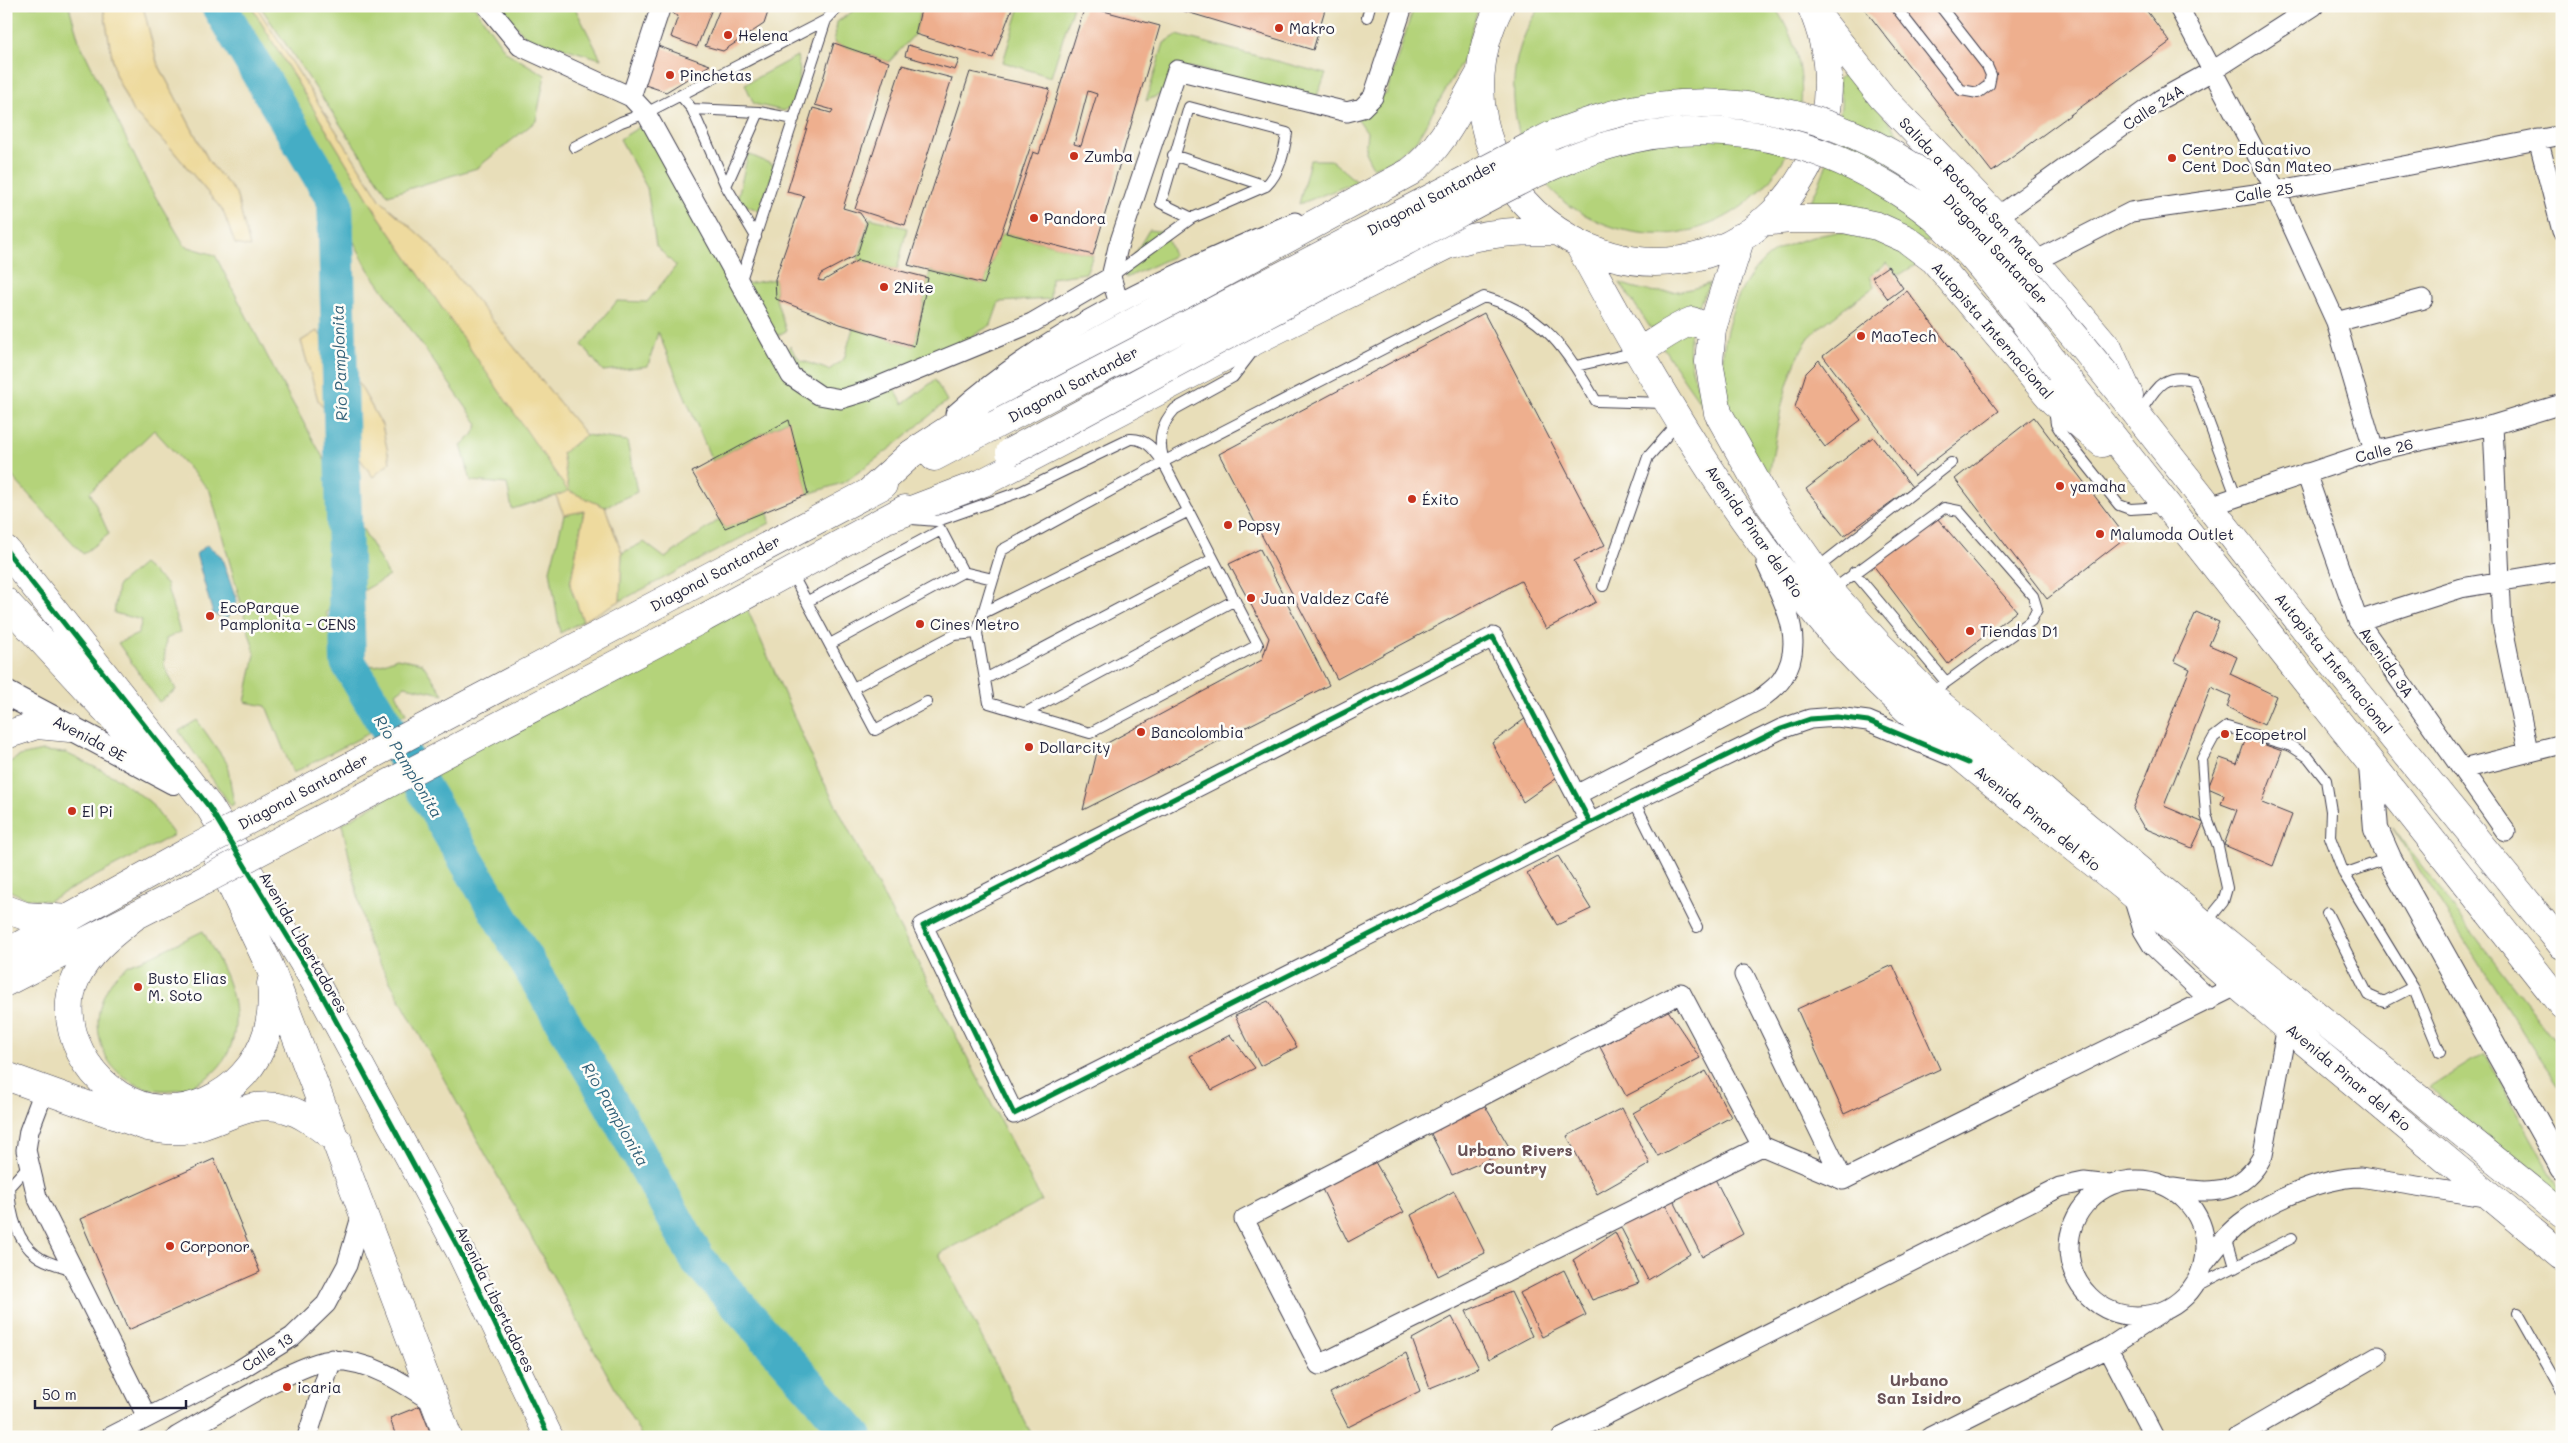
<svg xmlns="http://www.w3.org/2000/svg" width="2568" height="1443" font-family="Mali,sans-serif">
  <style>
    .green { fill: #b4d37a; stroke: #6b7a5a }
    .sand { fill: #eeda9e; stroke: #887e6c }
    .water { fill: #45adc5; stroke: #346880 }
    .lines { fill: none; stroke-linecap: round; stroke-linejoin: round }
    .river { stroke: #45adc5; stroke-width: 36 }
    .building { fill: #eeaf8e; fill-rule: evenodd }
    .service-casing { stroke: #403e4e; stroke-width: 12 }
    .minor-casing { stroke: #403e4e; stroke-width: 21 }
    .tertiary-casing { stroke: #403e4e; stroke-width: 26 }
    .primary-casing { stroke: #403e4e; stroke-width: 29 }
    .service { stroke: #fff; stroke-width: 10 }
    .minor { stroke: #fff; stroke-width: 19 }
    .tertiary { stroke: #fff; stroke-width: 24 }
    .primary { stroke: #fff; stroke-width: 28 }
    .primary-bridge-casing { stroke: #403e4e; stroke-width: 29; stroke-linecap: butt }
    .primary-bridge { stroke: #fff; stroke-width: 28 }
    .cycleway-casing { stroke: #fdfcf7; stroke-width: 8 }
    .cycleway { stroke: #00873e; stroke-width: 5 }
    .poi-dot { fill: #c8321e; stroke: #fdfcf7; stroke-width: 2 }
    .labels { text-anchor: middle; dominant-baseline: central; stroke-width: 5; stroke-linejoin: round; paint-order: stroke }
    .poi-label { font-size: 15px; fill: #22223b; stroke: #fdfcf7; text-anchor: start }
    .street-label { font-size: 15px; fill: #22223b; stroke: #fdfcf7 }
    .water-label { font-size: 16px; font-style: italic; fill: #326179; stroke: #fdfcf7 }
    .neighbourhood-label { font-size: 16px; font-weight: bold; fill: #695358; stroke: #fdfcf7 }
  </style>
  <rect width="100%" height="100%" fill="#fdfcf7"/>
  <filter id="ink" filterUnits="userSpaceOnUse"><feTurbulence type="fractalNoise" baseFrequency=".02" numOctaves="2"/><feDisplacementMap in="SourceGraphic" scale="10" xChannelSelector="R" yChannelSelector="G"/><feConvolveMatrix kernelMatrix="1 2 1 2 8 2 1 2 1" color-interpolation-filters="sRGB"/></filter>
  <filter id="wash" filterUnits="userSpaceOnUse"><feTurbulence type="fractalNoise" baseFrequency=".0096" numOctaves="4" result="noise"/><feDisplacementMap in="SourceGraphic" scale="20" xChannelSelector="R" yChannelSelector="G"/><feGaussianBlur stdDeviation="1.12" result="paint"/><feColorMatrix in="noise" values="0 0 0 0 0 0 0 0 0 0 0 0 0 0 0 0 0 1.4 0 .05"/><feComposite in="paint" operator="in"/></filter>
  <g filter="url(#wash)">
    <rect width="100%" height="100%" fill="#e8deb9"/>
    <path class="green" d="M6,6H69L79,41L149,186L185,246L215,255L276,373L389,576L326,612L339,661L376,666L397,658L422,663L443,694L405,686L396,693L406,714L293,773L266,706L245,702L255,654L210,491L154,430L90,492L109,534L83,554L6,470Z
      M232,6H251L378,215L568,490L562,453L586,435L627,441L637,492L605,507L569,492L512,509L507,484L471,481L461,445L473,435L478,424L368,269Z
      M260,6H474L506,52L545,75L536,121L477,168L388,195Z
      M499,6H574L601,59L526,37Z
      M860,6H922L915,34L889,62L834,43L837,22Z
      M1020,6H1073L1051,77L1003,62Z
      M1414,6H1479L1463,60L1416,141L1392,160L1373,168L1365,152L1367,132L1351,109L1386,94Z
      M1541,6H1774C1865,140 1713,296 1575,209C1546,191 1524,158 1517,124C1509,81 1515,43 1541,6Z
      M1177,35L1326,74L1315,100L1190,67L1184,83L1146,101L1164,43Z
      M797,56L800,71L796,101L784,111L754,104L745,84Z
      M1848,72L1962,210L1928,242L1806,210C1823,181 1836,140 1841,107C1842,98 1839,88 1838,79Z
      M644,124L816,398L893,386L903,404L935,380L947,401L896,444L845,482L808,494L788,420L712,461L658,332L648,366L603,371L582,345L617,301L647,302L676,266L656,246L647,188L620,139Z
      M748,154L776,166L759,211L737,201Z
      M1310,160H1331L1357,182L1299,204Z
      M870,218L907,228L897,270L858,260Z
      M1149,230L1165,232L1174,256L1126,278L1124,272Z
      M1837,232C1872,236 1890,243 1917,264L1899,275L1887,263L1870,276L1874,287C1859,298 1817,327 1808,339C1782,378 1778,430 1769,475L1752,477C1743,448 1729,415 1724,386C1717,342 1736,276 1776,251C1796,240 1816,236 1837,232Z
      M1006,233L1093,255L1086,273L1051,278L1050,299L999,302L991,325C960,343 850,412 818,393C806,386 791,365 781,355L790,346L800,360L829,370L844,359L853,328L914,346L930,271L984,284L1000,236Z
      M775,279L776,299L786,331L770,339L740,285Z
      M1620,283C1651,295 1678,295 1710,283C1681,335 1684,366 1712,418C1678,375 1652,327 1620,283Z
      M584,510L570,585L583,621L560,633L550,570L564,515Z
      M768,510L770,523L620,601L622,553L644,542L665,558L720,519L725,528Z
      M143,564L166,584L180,632L166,639L164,665L176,690L159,702L118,643L138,634L142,620L114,613L118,585Z
      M740,592L815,765L1042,1201L939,1254L1033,1437H642L368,942L342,824Z
      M197,720L227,763L234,804L231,806L179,731Z
      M42,751L66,753L117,778L150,802L174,835L48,901L25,898L6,889V764L20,756Z
      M2392,827L2562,1050V1090L2539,1057Z
      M203,931C217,957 234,985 235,1015C240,1112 97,1117 98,1020C99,1002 109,979 125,968C131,963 141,961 149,957C167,948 185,940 203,931Z
      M2484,1053L2562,1194V1203L2429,1088Z"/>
    <path class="sand" d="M103,6H143L157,62L210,163L236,193L250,247L235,244L223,211L169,146L133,112L115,74Z
      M251,6H256L381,201L430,244L586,435L562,453L569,491L605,507L622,553L620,601L583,621L570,585L584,511L564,515L556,496L568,491L378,215Z
      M317,331L353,373L382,425L390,462L373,477L318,400L301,341Z"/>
    <path class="water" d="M207,545L221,556L237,601L227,618L213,614L196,554Z"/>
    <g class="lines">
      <path class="river" d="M219,6L335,201L348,662L604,1091L698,1260L855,1437"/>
    </g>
    <g id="blocks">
      <path class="building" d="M676,6H713L697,47L671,37L678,16L673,14Z
        M721,6H770L764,24L723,51L705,46Z
        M922,6H1013L993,58L915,34Z
        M1085,6L1160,26L1093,255L1006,233L1033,152L1039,154ZM1088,91L1097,94L1081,146L1074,144Z
        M1167,6H1326L1313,50Z
        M1862,6H2143L2170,42L1992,172Z
        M834,43L889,62L843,208L860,213L867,223L857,255L821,274L818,280L823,281L858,260L928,278L914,346L840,324L776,299L775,279L804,196L787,192L813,108L831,113L833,110L815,105Z
        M908,45L959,60L955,70L905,56Z
        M658,46L710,65L666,92L642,84Z
        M902,65L952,78L905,225L855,209Z
        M970,72L1050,89L984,284L908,265Z
        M1888,266L1903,288L1888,299L1872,277Z
        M1907,291L1999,411L1914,476L1823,356Z
        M1484,313L1605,545L1574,561L1596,602L1546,629L1521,581L1337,679L1219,454Z
        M1819,360L1861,420L1825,447L1795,407L1806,373Z
        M2034,417L2126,537L2047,599L1955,479Z
        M789,420L808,494L725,528L692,472Z
        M1873,437L1912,487L1844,536L1806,489Z
        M1937,518L2017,611L1948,664L1873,565Z
        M1260,549L1329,685L1083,810L1098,748L1262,660L1269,638L1229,564Z
        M2196,612L2219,622L2209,645L2237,657L2230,674L2276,696L2264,725L2227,707L2231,696L2211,687L2164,806L2204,823L2192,848L2144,828L2133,809L2190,669L2174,661Z
        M1526,718L1557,778L1523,802L1492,743Z
        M2246,738L2282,751L2262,803L2292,815L2273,866L2224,845L2237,810L2221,804L2224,795L2208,788L2220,758L2237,764Z
        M1558,856L1591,909L1557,925L1527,873Z
        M1893,965L1940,1069L1844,1114L1797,1009Z
        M1268,1001L1297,1047L1260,1066L1235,1016Z
        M1667,1009L1700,1058L1626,1096L1600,1047Z
        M1230,1035L1255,1068L1212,1090L1190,1056Z
        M1706,1071L1731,1117L1658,1156L1633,1113Z
        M1482,1101L1511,1150L1452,1175L1428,1128Z
        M1622,1108L1650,1164L1597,1194L1567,1136Z
        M1371,1155L1404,1212L1348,1242L1320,1185Z
        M214,1159L260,1272L128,1330L80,1219Z
        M1713,1175L1743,1234L1702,1257L1671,1195Z
        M1454,1191L1485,1253L1438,1276L1411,1215Z
        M1663,1200L1690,1254L1648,1280L1619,1224Z
        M1615,1232L1639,1283L1592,1300L1573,1260Z
        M1564,1270L1586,1315L1542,1337L1520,1293Z
        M1511,1292L1532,1336L1489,1359L1466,1311Z
        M1452,1317L1479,1368L1430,1388L1412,1339Z
        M1406,1353L1420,1391L1348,1427L1330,1393Z
        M420,1406L432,1437H396L390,1418Z"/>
    </g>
  </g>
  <g filter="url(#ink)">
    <use href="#blocks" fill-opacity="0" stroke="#403e4e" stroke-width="1"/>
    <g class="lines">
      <g class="service-casing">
        <path id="service" d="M1895,6L1961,90L1978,93L1989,85L1991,75L1987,66L1940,6
          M1367,17L1370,6
          M681,96L692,109L759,112
          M692,109L726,186
          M574,147L621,122L646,113L826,20L839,6
          M1173,155L1266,186
          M756,237L726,186L759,112L794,119
          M1112,276L1192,218L1266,186C1280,172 1284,153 1287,133L1189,107L1161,203L1192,218
          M740,283L826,20
          M1576,366L1637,352
          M2054,410L2056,424L2063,435L2119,505L2130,509L2164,507
          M2138,415C2155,391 2160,372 2193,380L2236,496
          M1163,458C1158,439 1161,424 1175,409L1233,377L1253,351
          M912,519L937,521L1022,491L1130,439C1146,438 1154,450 1163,462L1258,645L1090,733L989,703L977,633L1002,550L1163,462L1484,297C1545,314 1566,350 1596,401L1665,403
          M1816,569L1951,463
          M791,572L875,730L927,702
          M1854,572L1946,682
          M1603,586L1648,457L1678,423
          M1831,591L1944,508L1959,511L2033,596L2037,609L2031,621L1930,694
          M808,601L941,530L963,572
          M983,613L1189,511
          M830,644L963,572L993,579
          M985,679L1213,559
          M853,688L954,635L977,633
          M1025,713L1235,600
          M1634,801L1697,927
          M2344,874L2389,858
          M2327,913L2368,995L2384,1002L2413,987
          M2206,923L2223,902L2227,888L2218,846L2206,815L2202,759L2214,737L2227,727L2291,746L2308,757L2326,780L2331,811L2330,837L2344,874L2413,987L2440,1052
          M28,1166L9,1187C10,1212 15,1239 36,1255C45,1263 62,1266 73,1270
          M2226,1236L2235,1267
          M2193,1288L2292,1238
          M2518,1313L2562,1391"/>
      </g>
      <g class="minor-casing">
        <path id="minor" d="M487,6L520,46L631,97L646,113L791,376L819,395L841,399L867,391L1032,323L1111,277
          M2178,6L2276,191L2336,322L2374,451
          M631,97L661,6
          M2538,139L2562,231
          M1997,217L2161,99L2214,70L2314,6
          M2035,261L2131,212L2276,191L2562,135
          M1119,304L1111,277L1118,247L1177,70L1347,112L1362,108L1373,97L1403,6
          M2336,322L2423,299
          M955,414C1050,328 1177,272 1295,222
          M2493,425L2502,623L2528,751
          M2306,473L2358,621L2506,832
          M2210,506L2374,451L2493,425L2562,404
          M2358,621L2461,588L2562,571
          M2463,769L2562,744
          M1576,795L1759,700C1766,694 1777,687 1782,679C1808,641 1782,599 1766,563
          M1590,822L1493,637L923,926L1014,1114L1634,801L1781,729L1810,719L1837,717L1868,721L1949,755
          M2132,894L2143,930L2152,945L2210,1000
          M1744,975L1843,1180
          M44,1091L29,1131L26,1150L37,1197L147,1417
          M1762,1146L1319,1365L1244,1219L1681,993L1762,1146L1843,1180L2238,985
          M2069 1248a68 68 0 1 1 136 0a68 68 0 1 1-136 0Z
          M2173,1188C2212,1194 2243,1195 2263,1155L2287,1026
          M2205,1262C2217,1247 2229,1231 2245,1220C2274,1199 2324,1178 2360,1177L2492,1198
          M2108,1348L2154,1437
          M110,1437L236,1372L292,1337L326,1304L347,1265L363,1210
          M176,1437C206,1420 304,1359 333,1360C373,1361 405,1384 437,1405
          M307,1437L332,1359
          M1562,1437L2060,1187L2084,1182L2110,1185
          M1930,1437L2108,1348L2158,1315
          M2237,1437L2377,1356"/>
      </g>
      <g class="tertiary-casing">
        <path id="tertiary" d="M6,693L173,782
          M2371,766L2376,829L2389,858L2562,1167"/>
      </g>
      <g class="primary-casing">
        <path id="primary" d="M1500,6C1476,52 1474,105 1493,152C1508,189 1535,219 1569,238C1721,324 1881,162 1811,6
          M1822,21L1882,97L1997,217L2108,348L2129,395
          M1762,222L1790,219H1844L1877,226L1906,239L1934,260L2053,401L2102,443
          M1741,237L1712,329L1709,362L1718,413L1766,499L1830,591L1878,644L1929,695L1979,737L2205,925L2562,1214
          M1578,243C1650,377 1728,511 1827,627C1914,729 2025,807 2129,891C2166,921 2201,954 2237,985C2345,1076 2454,1166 2562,1256
          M1638,352C1656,342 1673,328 1692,321L1712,329
          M2060,370L2562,1005
          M2110,380L2317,644L2562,945
          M934,457L995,425
          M868,493L911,454L1014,387L1410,172C1443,147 1460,108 1481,72
          M890,518L982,483L1266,335L1445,246C1482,232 1518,231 1556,231
          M6,550L210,808L315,982L461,1253L549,1437
          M684,590L883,485
          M6,602L143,750
          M702,619L905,509
          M6,735L37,725L70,728
          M214,849L269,965L448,1437
          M6,909L25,916L69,919
          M135,916C113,934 90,950 77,976C50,1033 101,1106 162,1109C192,1111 223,1097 243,1075C266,1050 275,1017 271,983
          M6,953L188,852
          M6,982L205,880
          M6,1076L148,1127C162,1130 175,1132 190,1129C223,1122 250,1098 286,1109C305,1114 322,1129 338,1141"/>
      </g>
      <use href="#service" class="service"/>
      <use href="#minor" class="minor"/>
      <use href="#tertiary" class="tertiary"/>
      <use href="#primary" class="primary"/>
      <g class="primary-bridge-casing">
        <path id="primary-bridge" d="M995,425L1552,135C1586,122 1620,110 1657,106C1761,93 1877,127 1954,200C1980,224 2002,252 2025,278C2053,312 2082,345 2110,380
          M1010,452C1141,382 1272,310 1404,242C1471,208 1537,166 1609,145C1702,117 1797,133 1880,181C1901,193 1923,207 1940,223C1986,267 2022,320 2060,370
          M188,852L684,590
          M205,880L702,619"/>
      </g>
      <use href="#primary-bridge" class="primary-bridge"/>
      <g class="cycleway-casing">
        <path id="cycleway" d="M6,550L210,808L315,982L461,1253L549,1437
          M1590,822L1493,637L923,926L1014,1114L1634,801L1781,729L1810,719L1837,717L1868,721L1968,763"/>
      </g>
      <use href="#cycleway" class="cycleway"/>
    </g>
  </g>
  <g class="poi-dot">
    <circle cx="1279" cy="28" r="5"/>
    <circle cx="728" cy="35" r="5"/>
    <circle cx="670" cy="75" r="5"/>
    <circle cx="1074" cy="156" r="5"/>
    <circle cx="2172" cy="158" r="5"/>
    <circle cx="1034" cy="218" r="5"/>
    <circle cx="884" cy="287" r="5"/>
    <circle cx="1861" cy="336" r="5"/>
    <circle cx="2060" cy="486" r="5"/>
    <circle cx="1412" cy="499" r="5"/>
    <circle cx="1228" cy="525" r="5"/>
    <circle cx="2100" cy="534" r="5"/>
    <circle cx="1251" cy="598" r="5"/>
    <circle cx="210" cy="616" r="5"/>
    <circle cx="920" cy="624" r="5"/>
    <circle cx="1970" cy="631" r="5"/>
    <circle cx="1141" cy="732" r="5"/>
    <circle cx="2225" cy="734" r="5"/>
    <circle cx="1029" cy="747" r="5"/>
    <circle cx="72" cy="811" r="5"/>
    <circle cx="138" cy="987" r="5"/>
    <circle cx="170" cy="1246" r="5"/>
    <circle cx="287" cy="1387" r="5"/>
  </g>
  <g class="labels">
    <g class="poi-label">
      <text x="1289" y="28">Makro</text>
      <text x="738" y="35">Helena</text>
      <text x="680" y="75">Pinchetas</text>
      <text x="2182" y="149">Centro Educativo<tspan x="2182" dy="17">Cent Doc San Mateo</tspan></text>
      <text x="1084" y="156">Zumba</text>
      <text x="1044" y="218">Pandora</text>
      <text x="894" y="287">2Nite</text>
      <text x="1871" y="336">MaoTech</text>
      <text x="2070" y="486">yamaha</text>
      <text x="1422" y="499">Éxito</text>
      <text x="1238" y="525">Popsy</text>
      <text x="2110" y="534">Malumoda Outlet</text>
      <text x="1261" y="598">Juan Valdez Café</text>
      <text x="220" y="607">EcoParque<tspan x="220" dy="17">Pamplonita - CENS</tspan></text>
      <text x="930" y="624">Cines Metro</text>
      <text x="1980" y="631">Tiendas D1</text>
      <text x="1151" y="732">Bancolombia</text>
      <text x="2235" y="734">Ecopetrol</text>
      <text x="1039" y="747">Dollarcity</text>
      <text x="82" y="811">El Pi</text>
      <text x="148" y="978">Busto Elias<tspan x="148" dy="17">M. Soto</tspan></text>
      <text x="180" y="1246">Corponor</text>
      <text x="297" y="1387">icaria</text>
    </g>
    <g class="street-label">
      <text transform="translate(2153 107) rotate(-33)">Calle 24A</text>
      <text transform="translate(2264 192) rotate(-9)">Calle 25</text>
      <text transform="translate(1973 195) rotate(47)">Salida a Rotonda San Mateo</text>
      <text transform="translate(1432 197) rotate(-28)">Diagonal Santander</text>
      <text transform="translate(1996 249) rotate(47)">Diagonal Santander</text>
      <text transform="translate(1993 330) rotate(49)">Autopista Internacional</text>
      <text transform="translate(1073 384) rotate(-28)">Diagonal Santander</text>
      <text transform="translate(2384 450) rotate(-14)">Calle 26</text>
      <text transform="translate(1755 531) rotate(55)">Avenida Pinar del Río</text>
      <text transform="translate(715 573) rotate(-28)">Diagonal Santander</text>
      <text transform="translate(2387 662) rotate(55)">Avenida 3A</text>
      <text transform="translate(2334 663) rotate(51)">Autopista Internacional</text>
      <text transform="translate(90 738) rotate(28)">Avenida 9E</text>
      <text transform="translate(303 791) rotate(-28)">Diagonal Santander</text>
      <text transform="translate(2038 818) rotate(39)">Avenida Pinar del Río</text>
      <text transform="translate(304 942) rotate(60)">Avenida Libertadores</text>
      <text transform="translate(2349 1077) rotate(40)">Avenida Pinar del Río</text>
      <text transform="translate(496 1299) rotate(64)">Avenida Libertadores</text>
      <text transform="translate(267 1352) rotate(-33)">Calle 13</text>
    </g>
    <g class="water-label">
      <text transform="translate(339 363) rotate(-92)">Río Pamplonita</text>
      <text transform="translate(409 766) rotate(59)">Río Pamplonita</text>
      <text transform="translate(616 1114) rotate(60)">Río Pamplonita</text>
    </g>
    <g class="neighbourhood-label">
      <text x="1515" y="1149">Urbano Rivers<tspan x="1515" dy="18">Country</tspan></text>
      <text x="1919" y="1379">Urbano<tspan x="1919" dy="18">San Isidro</tspan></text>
    </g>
  </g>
  <rect width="2568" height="1443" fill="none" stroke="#fdfcf7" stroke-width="25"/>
  <path d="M35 1400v8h151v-8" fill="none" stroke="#22223b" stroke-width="2.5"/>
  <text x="42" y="1400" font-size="15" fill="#22223b" stroke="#fdfcf7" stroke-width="4" paint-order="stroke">50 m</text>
</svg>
